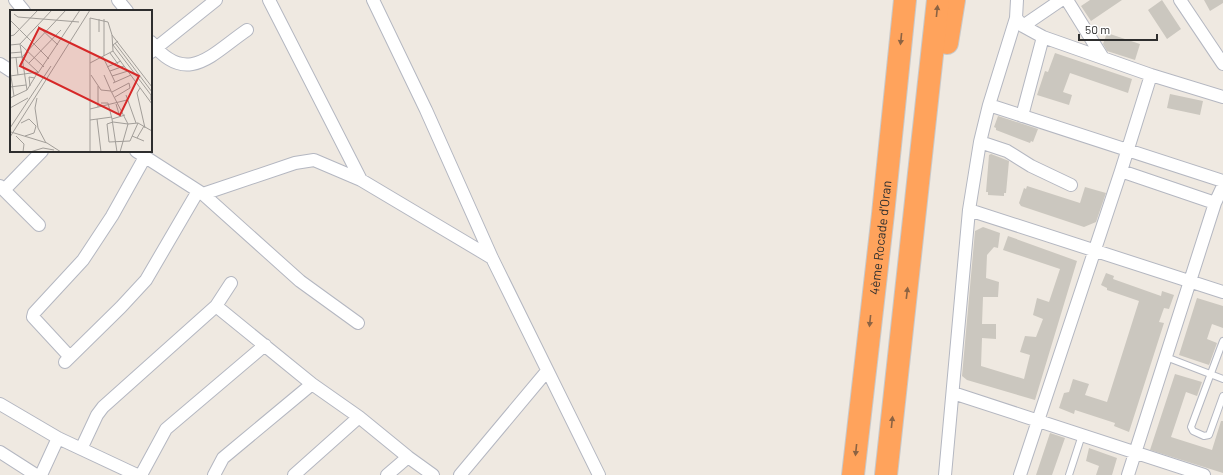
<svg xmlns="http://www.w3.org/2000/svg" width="1223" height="475" font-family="Barlow,sans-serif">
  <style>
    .building { fill: #cbc7bf }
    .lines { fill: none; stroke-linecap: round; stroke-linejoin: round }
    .service-casing { stroke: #b4b7c1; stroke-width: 8 }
    .minor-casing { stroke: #b4b7c1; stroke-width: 14 }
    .motorway-casing { stroke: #c9c9c9; stroke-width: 24 }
    .service { stroke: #fff; stroke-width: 6 }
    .minor { stroke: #fff; stroke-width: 12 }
    .motorway { stroke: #ffa35c; stroke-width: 22 }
    .oneway { fill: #8c6343 }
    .labels { text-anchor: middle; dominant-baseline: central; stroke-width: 4; stroke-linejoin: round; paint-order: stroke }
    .street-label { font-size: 13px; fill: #2e2e2e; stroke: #fff }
    .inset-road { fill: none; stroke: #a29e99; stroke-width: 1 }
    .view { fill: #d62828; fill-opacity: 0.15; stroke: #d62828; stroke-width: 2 }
    .inset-edge { fill: none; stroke: #2e2e2e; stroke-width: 2 }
  </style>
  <rect width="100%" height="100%" fill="#efe9e1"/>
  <path class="building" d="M1090,0H1122L1091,21L1081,6Z
    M1162,0L1181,29L1167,39L1148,10Z
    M1204,0H1223V3L1210,11Z
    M1107,33L1140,44L1135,60L1107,51L1103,44Z
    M1055,53L1132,79L1128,93L1070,73L1063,92L1072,95L1069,105L1037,95L1045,71L1048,72Z
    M1170,94L1203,101L1200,115L1167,108Z
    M998,116L1038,129L1033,142L1031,141L1030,143L996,130V128L994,127Z
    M991,154L1009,161L1006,193H1004V196L988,195V192H986L989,155Z
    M1027,186L1080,203L1085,187L1106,193L1096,222L1084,227L1021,206L1019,203L1024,188L1026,189Z
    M983,227L1000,233L998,248L994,247L987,255L986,278L999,282L998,297H983L982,324H996V339L982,338L981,366L1024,379L1030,355L1020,352L1025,336L1036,337L1043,319L1033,315L1037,298L1049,302L1060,269L1003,250L1008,236L1077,261L1035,400L967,380L962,376L975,231Z
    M1106,273L1114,276L1113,279L1161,296L1162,291L1174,295L1169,309L1164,308L1159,322L1164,323L1129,432L1114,426L1115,423L1075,410L1074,414L1059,408L1064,393L1069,392L1073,379L1089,384L1085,395L1107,402L1139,301L1107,290V288L1101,285Z
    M1197,298L1223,306V328L1212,324L1207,339L1217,343L1209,365L1179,355Z
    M1175,374L1202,382L1197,396L1186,392L1171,437L1212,450L1221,421H1223V473L1150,450Z
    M1050,433L1065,438L1052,475H1036Z
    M1089,448L1117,458L1112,475H1096L1099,466L1086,461Z"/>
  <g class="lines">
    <g class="service-casing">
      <path id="service" d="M1223,341L1191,427L1193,431L1204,436L1209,435L1223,396
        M1166,357L1223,379
        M1069,475L1082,435"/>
    </g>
    <g class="minor-casing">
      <path id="minor" d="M15,0L24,11
        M118,0L127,11
        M269,0L361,180
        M373,0L426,110L492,258L599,475
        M1017,0L1016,18L1023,26L1043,37L1151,75L1223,97
        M1067,0L1103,58
        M1180,0L1223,64
        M1023,26L1061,0
        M151,42C187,88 213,53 247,30
        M151,52L216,0
        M0,64L11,71
        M989,105L1223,181
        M1022,116L1043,37
        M980,142L1007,151L1031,166L1071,185
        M136,151L203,194L295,163L314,160L361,180L492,258
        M1121,171L1215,203
        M0,186L39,225
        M4,190L42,151
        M203,194L300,281L358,323
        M969,210L1223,292
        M216,306L312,384L359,417L408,457L433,475
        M70,357L33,317L34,313L83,260L112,216L145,157
        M65,362L121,307L146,280L198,191
        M953,393L1204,475
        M0,404L58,438L137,475
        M82,447L97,415L103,407L216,306L231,283
        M0,452L36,475
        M41,475L58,438
        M141,475L166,429L265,345
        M214,475L223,458L312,384
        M294,475L359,417
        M387,475L408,457
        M460,475L547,371
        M945,475L969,210L980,142L989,105L1016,18
        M1020,475L1121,171L1151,75
        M1128,475L1215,203L1223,186"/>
    </g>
    <g class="motorway-casing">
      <g id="motorway">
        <path d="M947,43L954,0"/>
        <path id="s1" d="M853,475L883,214L905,0"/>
        <path d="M886,475L938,0"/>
      </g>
    </g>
    <use href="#service" class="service"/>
    <use href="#minor" class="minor"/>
    <use href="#motorway" class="motorway"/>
  </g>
  <defs><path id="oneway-solid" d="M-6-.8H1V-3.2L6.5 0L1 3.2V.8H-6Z"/></defs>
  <g class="oneway">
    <use href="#oneway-solid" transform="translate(937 11) rotate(-84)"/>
    <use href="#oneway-solid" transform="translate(901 39) rotate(96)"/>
    <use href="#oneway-solid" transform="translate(907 293) rotate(-83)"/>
    <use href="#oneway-solid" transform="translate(870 321) rotate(96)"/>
    <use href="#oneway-solid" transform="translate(892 422) rotate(-84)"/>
    <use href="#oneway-solid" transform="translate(856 450) rotate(96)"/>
  </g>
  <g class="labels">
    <g class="street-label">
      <text stroke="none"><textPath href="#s1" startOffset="239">4ème Rocade d'Oran</textPath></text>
    </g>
  </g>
  <g transform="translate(10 10)">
    <rect width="142" height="142" fill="#efe9e1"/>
    <path class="inset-road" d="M4,4L8,7L69,12M1,11L39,49M28,16L48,35M89,22V9M102,25L142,77M0,26L4,25L28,0M108,31L103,35L141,85V90M105,33L142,82M10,34L17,80M0,35L10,34L42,0M11,35L34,57M0,43L12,42M100,43L108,54M94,46V9M6,47L8,65M12,47L28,62M93,47L105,72M0,48L12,47L56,0M19,53L51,20M80,53L103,41M97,57L111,51M0,60L4,86M100,61L114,56M28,63L70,0M81,65L91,80L101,81L118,114L103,112L97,114L99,132L120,131L128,113M94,65L101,81M0,66L28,62M102,66L118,61M103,73L121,65M20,76L19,67L25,68M88,76V97M0,77L16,75M130,78L127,83L135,118M102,82L119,73M116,85L126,113M105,87L120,78L119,73M0,88L17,80L28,62M27,88L25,98L28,118L36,133M91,93H98L102,109M106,94L110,107M0,98L18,88M80,99L117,90M87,109L91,142M80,110L102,107M11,113L19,109L26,116L24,123L15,126M0,118L41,56M1,122L37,133L51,142M6,126L14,134L13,142M122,126L134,131M0,127L80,0M127,128L134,116M20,142L33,138L44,140M80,142V8L98,12L102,25L103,41L142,94M107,142L102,109L115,105M110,142L118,114L128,113L142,121"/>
    <path class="view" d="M29,18L129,66L110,105L10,56Z"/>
    <rect width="142" height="142" class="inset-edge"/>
  </g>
  <path d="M1079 34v6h78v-6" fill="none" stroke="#2e2e2e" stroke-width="2"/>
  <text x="1085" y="34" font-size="12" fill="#2e2e2e" stroke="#ffffff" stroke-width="3" paint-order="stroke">50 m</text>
</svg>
